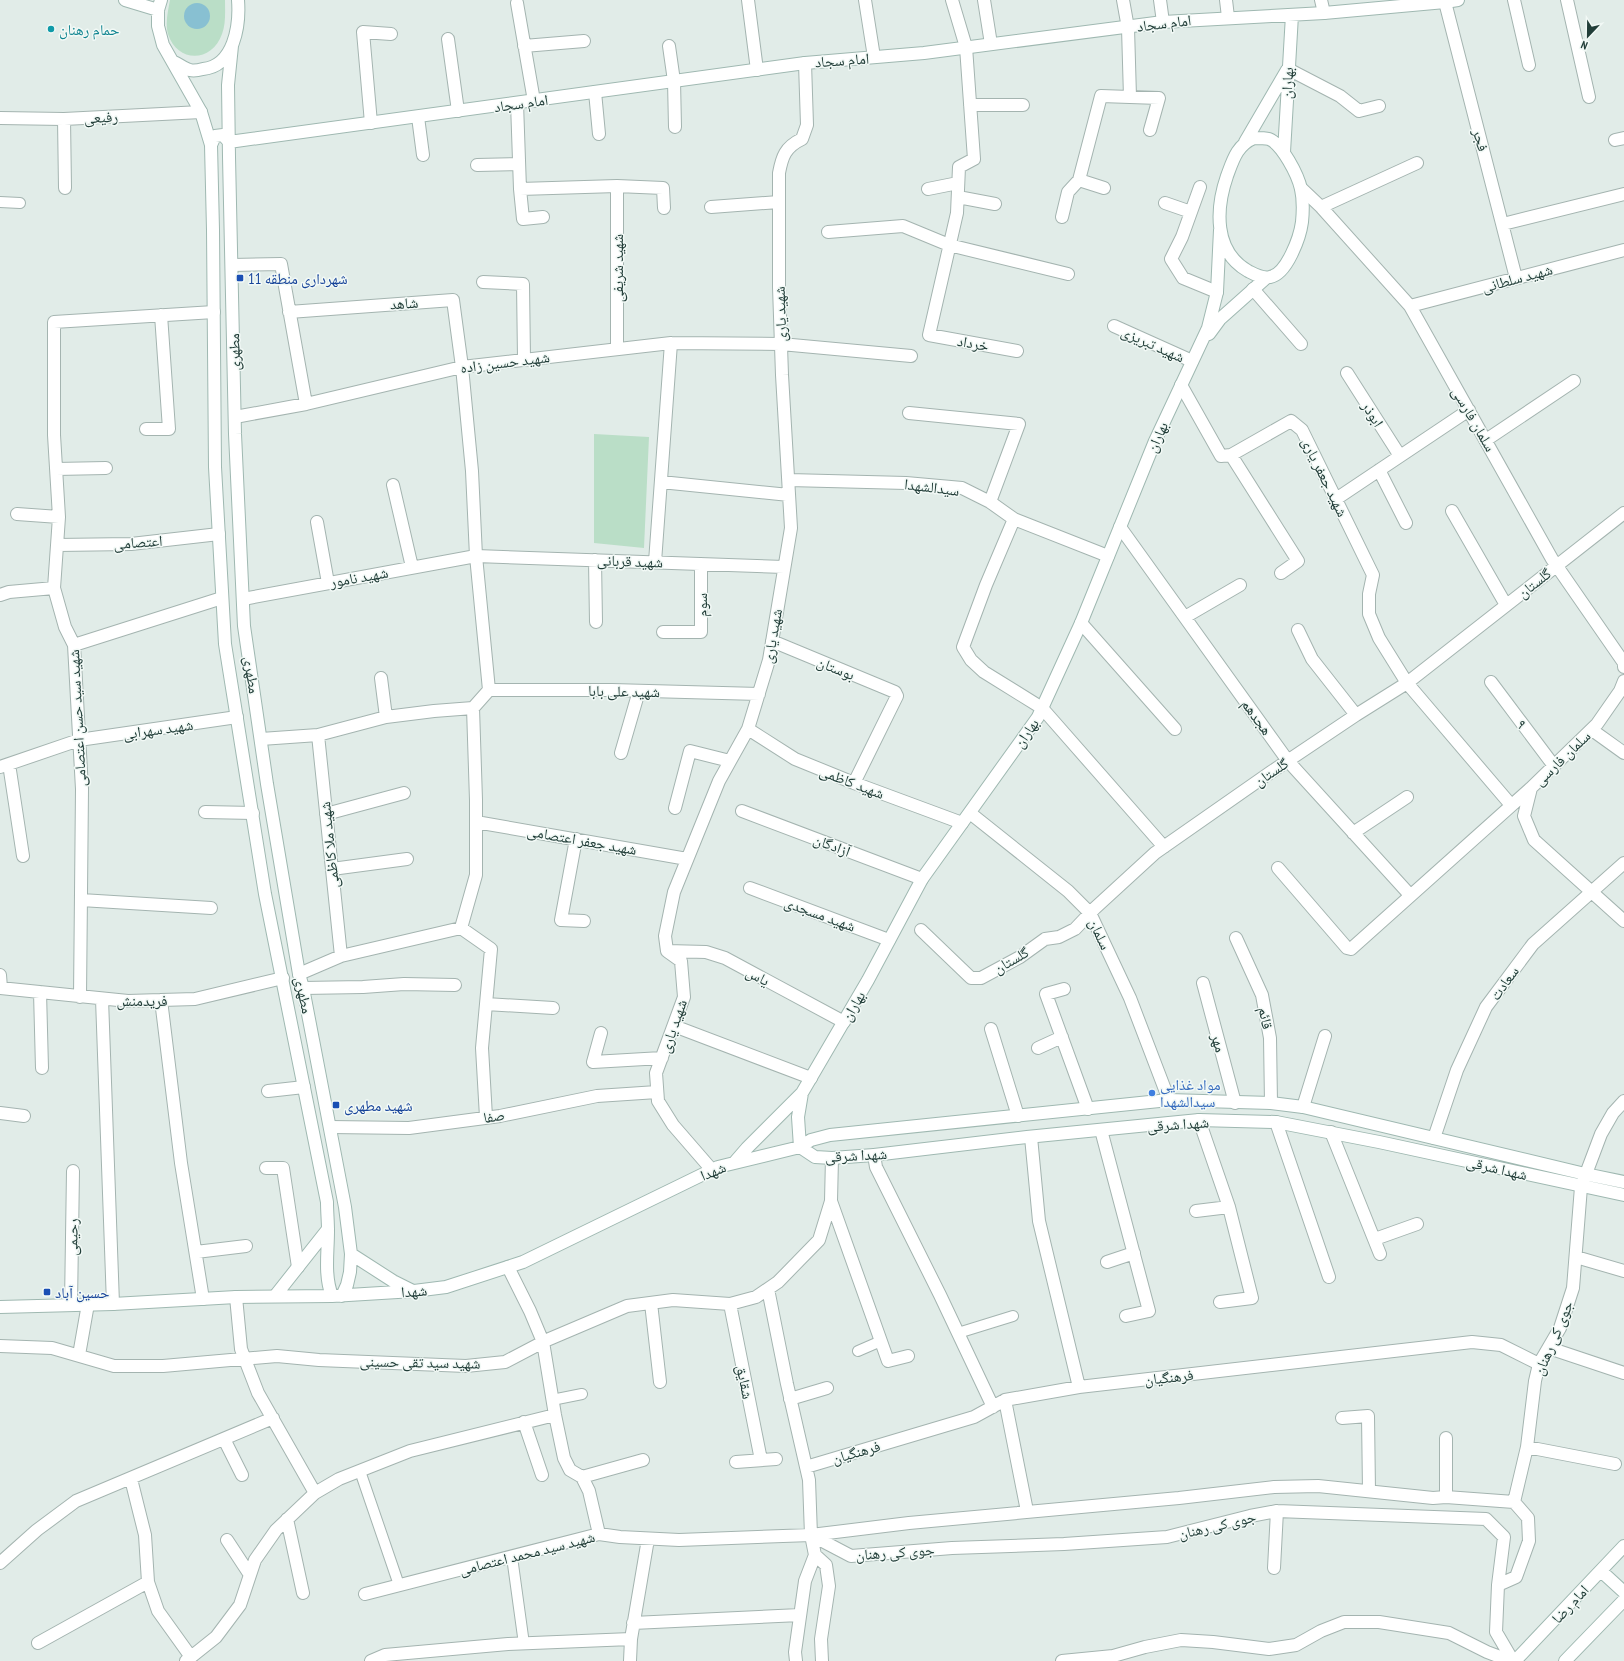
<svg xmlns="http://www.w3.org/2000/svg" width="1624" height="1661" font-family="'PT Sans Narrow','Noto Naskh Arabic',sans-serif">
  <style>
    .green { fill: #badec7 }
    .water { fill: #88c0d2 }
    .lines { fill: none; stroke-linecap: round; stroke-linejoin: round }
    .lane-casing { stroke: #a4b4b0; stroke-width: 12 }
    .street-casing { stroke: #a4b4b0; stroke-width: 14 }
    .secondary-casing { stroke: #9fb8b1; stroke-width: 14 }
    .lane { stroke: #fff; stroke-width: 10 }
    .street { stroke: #fff; stroke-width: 12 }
    .secondary { stroke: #fff; stroke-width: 12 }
    .culture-dot { fill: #0f9aa8; stroke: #f2f9f6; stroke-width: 1.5 }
    .transit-dot { fill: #1a4fb4; stroke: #f2f9f6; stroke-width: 1.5 }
    .shop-dot { fill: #3f7fe0; stroke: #f2f9f6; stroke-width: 1.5 }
    .labels { text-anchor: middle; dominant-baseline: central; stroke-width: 3; stroke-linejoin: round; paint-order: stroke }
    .street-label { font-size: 15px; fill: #213d38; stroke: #f2f9f6 }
    .culture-label { font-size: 15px; fill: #0d838f; stroke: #f2f9f6; text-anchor: start }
    .transit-label { font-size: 15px; fill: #164399; stroke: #f2f9f6; text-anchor: start }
    .shop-label { font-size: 15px; fill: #366cbe; stroke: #f2f9f6; text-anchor: start }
  </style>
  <rect width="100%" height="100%" fill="#e1ece8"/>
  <path class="green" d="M170,0H225C225,11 226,24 222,34C212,63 177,63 168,34C165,23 168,11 170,0Z
    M594,434L649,437L644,548L594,543Z"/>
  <path class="water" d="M184 16a13 13 0 1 1 26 0a13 13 0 1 1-26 0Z"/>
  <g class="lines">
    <g class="lane-casing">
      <path id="lane" d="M0,202L20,203
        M958,1333L1013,1316
        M858,1351L881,1341
        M552,1400L582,1394
        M360,1471L399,1585
        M512,1557L524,1644"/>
    </g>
    <g class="street-casing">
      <path id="street" d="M748,0L757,70
        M865,0L874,57
        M952,0L966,47L974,159L959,167L957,213L929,335L1017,351
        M984,0L991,44
        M1123,0L1128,28L1130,97
        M1160,0L1163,22
        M1226,0L1228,17
        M1321,0L1324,13
        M1514,0L1529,65
        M1567,0L1589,97
        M1445,2L1516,278
        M517,3L534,101
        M448,39L458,111
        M524,46L584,41
        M669,46L674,81L675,127
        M1288,69L1340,96L1359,111L1379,106
        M595,92L599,134
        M517,103L520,189L523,219L543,217
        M970,105H1023
        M418,117L423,155
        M0,118L64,119L201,112
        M64,119L65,188
        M371,123L363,32L391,34
        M1615,140L1624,138
        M477,165L519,164
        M1079,180L1104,188
        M617,186V349
        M1200,187L1182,237L1171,259L1183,278L1217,292
        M1301,188L1321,207L1410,306L1552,559L1624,663V667
        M520,189L617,186L663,188L664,208
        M928,189L958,183
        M958,197L995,204
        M1165,203L1191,212
        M711,207L779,202
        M1321,207L1417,163
        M1062,217L1068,192L1079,180L1101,96L1159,98L1150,130
        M1503,224L1624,194
        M828,232L903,226L949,245L1068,274
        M232,265L281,264L306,404
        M483,282L523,284L524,359
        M1253,289L1301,344
        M1410,306L1624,250
        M1114,326L1192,361
        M1347,373L1400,456
        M1181,385L1221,456L1231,455L1291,421L1302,430L1373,575L1369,594V614L1379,638L1407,683L1511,805
        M909,413L1019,424L990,502
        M235,417L306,404L462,367L671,343L781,344L911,356
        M146,429H169L161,315
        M1486,440L1574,381
        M1231,455L1298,561L1281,573
        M56,469L106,468
        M1379,470L1406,523
        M789,480L906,483L962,488L990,502L1014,519L1108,556
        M661,482L789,495
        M393,485L412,567
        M1336,499L1469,410
        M1452,511L1506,605
        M17,514L59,517
        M1014,519L986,585L963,647L971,660L984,672L1042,708L1164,847
        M317,522L328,583
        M1120,527L1288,761L1410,895
        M57,545L131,544L219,534
        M595,560L596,622
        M655,562L671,343
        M0,595L9,592L54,588
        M243,599L476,556L784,567
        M1185,617L1240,585
        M1081,623L1175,729
        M1298,630L1312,659L1356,715
        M663,632H701V564
        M772,641L895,692L897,696L854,783
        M74,645L222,598
        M381,678L386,717
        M1624,681L1620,691L1597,724L1531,788L1524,816L1534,840L1624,921
        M1491,682L1554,766
        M489,690H612L759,694
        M748,729L795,759L854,783L962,823
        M1592,730L1624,753
        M318,735L341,956
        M261,739L318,735L386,717L434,711L473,708L489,690L476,556L472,471L462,367L453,300L289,312
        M621,753L639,691
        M9,764L23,856
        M0,767L79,740L237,717
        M675,808L690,751L730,761
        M742,811L922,879
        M205,812L253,813
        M970,813L1068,891L1090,913L1130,998L1169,1100
        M326,814L404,793
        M476,822L687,859
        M1353,833L1407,797
        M576,839L561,920L584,921
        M1278,868L1347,948L1351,949L1531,788
        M332,869L407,859
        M750,888L889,940
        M81,900L211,908
        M461,928L476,875V800L473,708
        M921,930L971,978H981L1020,957L1045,939L1059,937L1075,929L1095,908L1155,853L1271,772L1356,715L1407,683L1624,513
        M1236,938L1262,995L1270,1038L1271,1103
        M667,951L706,952L725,958L844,1022
        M299,974L341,956L461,928L491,949L482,1048L486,1117
        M0,975L1,988
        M1203,983L1235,1103
        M0,988L128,1001L161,1000L195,999L283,978
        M303,988L363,987L404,984L455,985
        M1064,989L1046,994L1088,1109
        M40,992L42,1068
        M80,997L82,789L74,645L65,627L54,588L59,517L54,435V322L214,312
        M102,999L113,1304
        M161,1000L181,1163L203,1299
        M486,1004L553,1008
        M674,1026L811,1078
        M991,1029L1018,1116
        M601,1033L593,1062L662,1058
        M1038,1048L1062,1037
        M268,1091L304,1087
        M1303,1107L1325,1036
        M0,1113L24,1116
        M1199,1120L1229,1207L1252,1298L1220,1302
        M1276,1122L1329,1277
        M330,1127L409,1128L500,1116L597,1096L657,1092
        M1101,1130L1149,1311L1126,1316
        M1331,1132L1380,1254
        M1031,1137L1039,1221L1079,1387
        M1434,1138L1457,1070L1486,1007L1533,944L1624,863
        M874,1155L876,1167L940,1295L993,1407
        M266,1168H283L298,1267
        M712,1170L673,1125L658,1101L656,1073L684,997L681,961L667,951L665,936L674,892L719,781L748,729L769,660L791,528L782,375L779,287V173C782,157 785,147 802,139L807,125L805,63
        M831,1201L888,1361L908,1356
        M1196,1211L1229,1207
        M1375,1239L1417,1224
        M196,1252L246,1246
        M1576,1257L1624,1271
        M1107,1262L1134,1253
        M508,1267L530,1311L543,1342L555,1415L564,1458L570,1470L582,1477L589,1491L599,1534
        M768,1289L787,1384L809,1480L811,1535L815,1555L805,1581L795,1652L796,1661
        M236,1297L241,1349L258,1393L315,1493
        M651,1303L660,1382
        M71,1304L73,1171
        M730,1304L761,1460
        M0,1346L52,1348L114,1366H163L277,1356L319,1360L466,1366L505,1362L547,1340L627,1306L673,1300L730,1304L756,1297L778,1282L819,1240L831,1201L832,1158
        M1549,1348L1624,1373
        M79,1355L88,1304
        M790,1399L827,1388
        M1005,1400L1027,1511
        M1342,1418L1368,1416L1369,1491
        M524,1422L542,1475
        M1446,1438V1497
        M224,1439L242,1475
        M1527,1447L1615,1464
        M736,1462L776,1459
        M806,1467L974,1417L1005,1400L1079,1387L1472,1342L1501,1345L1539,1364
        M582,1477L643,1460
        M131,1479L145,1535L148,1582L158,1611L191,1657
        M1514,1502L1527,1447L1535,1381L1539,1364L1560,1328L1573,1288L1581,1187L1601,1134L1613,1113L1624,1101
        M287,1519L303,1593
        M811,1535L851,1556L952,1548L1064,1544L1167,1537L1250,1516L1277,1511L1486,1519L1504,1537L1498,1585L1496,1632L1513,1661
        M227,1540L250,1575
        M815,1555L826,1565L829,1586L821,1639L822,1661
        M0,1563L37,1530L76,1501L273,1418
        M1274,1568L1277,1511
        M365,1594L599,1534L620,1537L679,1540L811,1535L909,1523L1179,1498L1274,1487L1318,1486L1433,1498L1446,1497L1514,1502L1528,1518L1529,1541L1516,1577L1498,1585
        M633,1623L800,1615
        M38,1643L148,1582
        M186,1661L216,1637L240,1605L255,1560L276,1530L315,1493L339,1479L410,1451L555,1415
        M371,1661L385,1655L508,1644L631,1639
        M630,1661L631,1639L648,1539
        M1062,1661L1113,1656L1145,1647L1181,1640L1213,1642L1269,1649L1296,1645L1321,1631L1344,1622H1379L1449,1633L1487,1652L1511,1661"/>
    </g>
    <g class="secondary-casing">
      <path id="secondary" d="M125,0L158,10
        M161,0L158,10V26L163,45L201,112L211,145L213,230L215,467L225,644L265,894L327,1202C327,1212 328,1221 328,1231C328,1253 324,1275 332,1296
        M232,46L228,85L229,157L235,434L244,626L267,784L299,974L303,988L345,1207L351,1254L350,1272L347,1285L342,1296
        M174,62C179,64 185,69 190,70C194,71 199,70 203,69C234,66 240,26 238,0
        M1254,138C1258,138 1265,138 1269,139C1282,144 1298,175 1301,189C1303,198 1303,212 1302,222C1300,237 1287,274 1270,277C1262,279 1254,274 1248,271C1213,251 1216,208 1227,176C1233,160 1237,145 1254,138Z
        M1245,142L1287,70
        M211,145L215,136L223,135L229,142L805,63L924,53L1163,22L1324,13L1445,2L1458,0
        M1284,152L1292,15
        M1209,334L1220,319L1266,278
        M800,1147L815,1157L832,1158L874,1155L1027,1137L1199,1120L1276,1122L1379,1142L1624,1195
        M800,1147L798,1117L802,1093
        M734,1163L747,1148L802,1093L868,980L922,879L1038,717L1081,623L1155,441L1208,328L1217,292L1220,230
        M351,1254L393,1281L413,1291
        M275,1296L328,1229
        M0,1307L113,1304L236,1297L332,1296L414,1291L446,1287L523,1262L718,1167L800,1147L811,1140L830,1135L1169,1100L1271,1103L1303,1107L1585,1174L1624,1182
        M1601,1571L1624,1592
        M1515,1661L1624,1546
        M1565,1661L1624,1600"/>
    </g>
    <use href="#lane" class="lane"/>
    <use href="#street" class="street"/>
    <use href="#secondary" class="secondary"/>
  </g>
  <circle class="culture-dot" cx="51" cy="29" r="4"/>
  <g class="transit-dot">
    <rect x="236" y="274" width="8" height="8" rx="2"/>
    <rect x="332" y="1101" width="8" height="8" rx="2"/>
    <rect x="43" y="1288" width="8" height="8" rx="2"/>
  </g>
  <circle class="shop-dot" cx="1152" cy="1093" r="4"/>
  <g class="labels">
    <g class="street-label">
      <text transform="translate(1164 23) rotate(-7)">امام سجاد</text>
      <text transform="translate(842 60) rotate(-4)">امام سجاد</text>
      <text transform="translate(1287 83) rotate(-87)">بهاران</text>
      <text transform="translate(521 103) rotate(-8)">امام سجاد</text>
      <text transform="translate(101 117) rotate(-3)">رفیعی</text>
      <text transform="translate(1481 140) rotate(75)">فجر</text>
      <text transform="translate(617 268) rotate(-90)">شهید شریفی</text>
      <text transform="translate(1517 278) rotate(-15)">شهید سلطانی</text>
      <text transform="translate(404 303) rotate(-4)">شاهد</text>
      <text transform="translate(780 314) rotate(-92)">شهید یاری</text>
      <text transform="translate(973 343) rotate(10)">خرداد</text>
      <text transform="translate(1153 344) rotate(24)">شهید تبریزی</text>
      <text transform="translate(234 352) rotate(-91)">مطهری</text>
      <text transform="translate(505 362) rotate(-7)">شهید حسین زاده</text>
      <text transform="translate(1373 414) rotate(58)">ابوذر</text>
      <text transform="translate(1474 419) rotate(60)">سلمان فارسی</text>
      <text transform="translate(1157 437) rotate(-66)">بهاران</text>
      <text transform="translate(1325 477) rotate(64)">شهید جعفر یاری</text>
      <text transform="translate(932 487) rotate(7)">سیدالشهدا</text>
      <text transform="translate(138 542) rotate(-4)">اعتصامی</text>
      <text transform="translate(630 561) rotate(2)">شهید قربانی</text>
      <text transform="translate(359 577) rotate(-10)">شهید نامور</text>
      <text transform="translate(1534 583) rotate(-38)">گلستان</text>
      <text transform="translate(701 605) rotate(-90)">سوم</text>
      <text transform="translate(772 636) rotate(-80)">شهید یاری</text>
      <text transform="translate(836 668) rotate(22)">بوستان</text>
      <text transform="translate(252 675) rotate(82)">مطهری</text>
      <text transform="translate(624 691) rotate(1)">شهید علی بابا</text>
      <text transform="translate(1257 717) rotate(54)">هجدهم</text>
      <text transform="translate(77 718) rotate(-93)">شهید سید حسن اعتصامی</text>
      <text transform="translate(1522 724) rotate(53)">۹</text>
      <text transform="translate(158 729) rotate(-8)">شهید سهرابی</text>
      <text transform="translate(1026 733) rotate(-55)">بهاران</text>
      <text transform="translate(1562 758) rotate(-44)">سلمان فارسی</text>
      <text transform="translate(1271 772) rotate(-34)">گلستان</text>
      <text transform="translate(852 782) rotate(21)">شهید کاظمی</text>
      <text transform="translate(582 840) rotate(10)">شهید جعفر اعتصامی</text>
      <text transform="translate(329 845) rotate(-96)">شهید ملا کاظمی</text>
      <text transform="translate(832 845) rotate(21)">آزادگان</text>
      <text transform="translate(820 914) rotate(20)">شهید مسجدی</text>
      <text transform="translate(1100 934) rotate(65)">سلمان</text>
      <text transform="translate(1011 960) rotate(-30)">گلستان</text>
      <text transform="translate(758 976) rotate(28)">یاس</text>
      <text transform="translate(1504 983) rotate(-54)">سعادت</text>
      <text transform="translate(304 995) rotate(78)">مطهری</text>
      <text x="142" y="1000">فریدمنش</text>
      <text transform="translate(853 1006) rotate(-60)">بهاران</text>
      <text transform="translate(1266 1018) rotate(79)">قائم</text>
      <text transform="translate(673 1026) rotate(-71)">شهید یاری</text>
      <text transform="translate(1219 1043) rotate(75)">مهر</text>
      <text transform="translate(494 1116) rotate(-9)">صفا</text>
      <text transform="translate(1178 1124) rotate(-4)">شهدا شرقی</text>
      <text transform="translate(856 1155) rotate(-3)">شهدا شرقی</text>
      <text transform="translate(1497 1168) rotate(13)">شهدا شرقی</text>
      <text transform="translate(713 1171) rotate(-22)">شهدا</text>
      <text transform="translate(72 1237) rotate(-89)">رحیمی</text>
      <text transform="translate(414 1291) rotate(-5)">شهدا</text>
      <text transform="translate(1553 1338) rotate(-67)">جوی کی رهنان</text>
      <text transform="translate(420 1362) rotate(1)">شهید سید تقی حسینی</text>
      <text transform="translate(1169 1377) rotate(-6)">فرهنگیان</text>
      <text transform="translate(745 1382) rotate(79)">شقایق</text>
      <text transform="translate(856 1452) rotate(-16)">فرهنگیان</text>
      <text transform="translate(1217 1525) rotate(-13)">جوی کی رهنان</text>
      <text transform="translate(895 1552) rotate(-4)">جوی کی رهنان</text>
      <text transform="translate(527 1553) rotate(-14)">شهید سید محمد اعتصامی</text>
      <text transform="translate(1570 1604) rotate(-47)">امام رضا</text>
    </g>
    <g class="culture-label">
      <text x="59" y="29">حمام رهنان</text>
    </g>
    <g class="transit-label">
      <text x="248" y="278">شهرداری منطقه 11</text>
      <text x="344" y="1105">شهید مطهری</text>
      <text x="55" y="1292">حسین آباد</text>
    </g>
    <g class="shop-label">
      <text x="1160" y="1084">مواد غذایی<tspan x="1160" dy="17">سیدالشهدا</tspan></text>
    </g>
  </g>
  <g transform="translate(1588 36) rotate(202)" stroke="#f2f9f6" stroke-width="3" paint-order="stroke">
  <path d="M0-3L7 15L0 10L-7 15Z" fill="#213d38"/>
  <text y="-6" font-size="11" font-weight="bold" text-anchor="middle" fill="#213d38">N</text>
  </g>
</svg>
